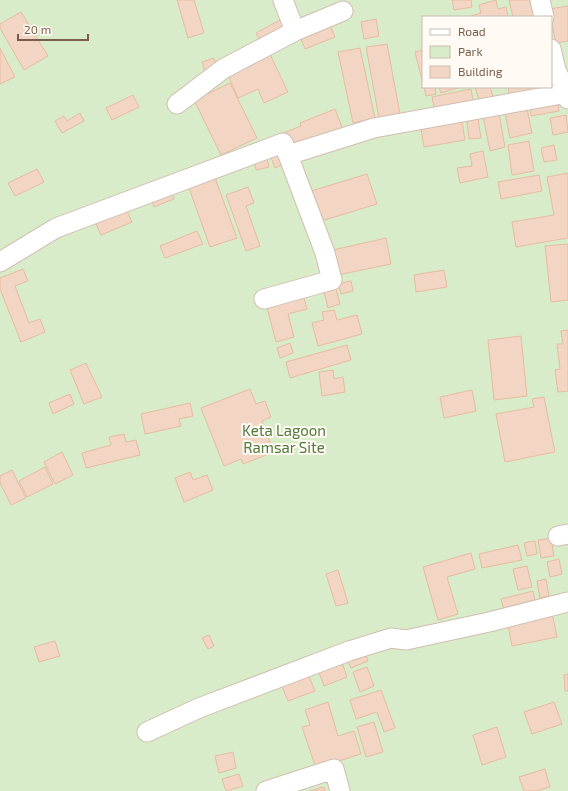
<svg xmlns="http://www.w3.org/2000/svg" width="568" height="791" font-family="'Exo 2',sans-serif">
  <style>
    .green { fill: #d8ecc9; fill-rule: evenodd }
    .building { fill: #f3d5c3; stroke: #e6bba3 }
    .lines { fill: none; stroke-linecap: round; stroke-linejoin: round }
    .minor-casing { stroke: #d1beb0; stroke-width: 21 }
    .minor { stroke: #fff; stroke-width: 19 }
    .labels { text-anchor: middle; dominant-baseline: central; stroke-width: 4; stroke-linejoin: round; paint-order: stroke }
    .park-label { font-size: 15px; fill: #537a41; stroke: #fffaf3 }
  </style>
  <rect width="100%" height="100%" fill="#fdf6ec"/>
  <path class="green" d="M0,0H568V791H0ZM423,17H551V87H423Z"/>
  <path class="building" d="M177,0H194L204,33L188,38Z
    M452,0H471L472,7L454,10Z
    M496,0L498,9L506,7L508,17H468L481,13L479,5Z
    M509,0H536L539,17H513Z
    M568,6V41L556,43L549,9Z
    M21,12L48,56L24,70L0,28V24Z
    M282,19L288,30L262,44L256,33Z
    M376,19L379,36L364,39L361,22Z
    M330,25L335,37L305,49L300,37Z
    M387,44L400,114L379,118L366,47Z
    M0,48L15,77L0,84Z
    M360,48L375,118L353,123L338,52Z
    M423,50V84L415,52Z
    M269,52L288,92L264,103L258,89L238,98L226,71Z
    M214,58L218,71L206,75L202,62Z
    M551,75L554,88L510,97L508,87H551Z
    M230,83L257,138L221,155L194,100Z
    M424,87H435L436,94L426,96Z
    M439,87H461L441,93Z
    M475,87H490L494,100L480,104Z
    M471,89L474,104L435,112L432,97Z
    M133,95L139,107L112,120L106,108Z
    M557,100L559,111L531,116L529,104Z
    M526,104L532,133L510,138L504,108Z
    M498,108L505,147L490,151L482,111Z
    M335,109L344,132L290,152L283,133L301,126L300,123Z
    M477,112L481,138L469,139L466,113Z
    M80,113L84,121L62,133L55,121L64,116L67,121Z
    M566,115L568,132L553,135L550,118Z
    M461,116L465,140L424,147L420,123Z
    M529,141L534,171L512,175L508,145Z
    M554,145L557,160L544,162L541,148Z
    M281,151L286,163L275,168L270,155Z
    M483,151L488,177L460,183L457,168L472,166L470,154Z
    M266,154L269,167L256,170L253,157Z
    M37,169L44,182L15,196L8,183Z
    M568,173V238L516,247L512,222L554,215L547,177Z
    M367,174L377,204L318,222L308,192Z
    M214,175L237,238L210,247L188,185Z
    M539,175L542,191L501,199L498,182Z
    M248,187L254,203L246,206L260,246L246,251L226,195Z
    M171,190L174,199L154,207L151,198Z
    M126,209L132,222L101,235L95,222Z
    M197,231L203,244L165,258L160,246Z
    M386,238L391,264L338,275L333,250Z
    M568,244V300L551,302L545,246Z
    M23,269L28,281L15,286L29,323L40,319L45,332L21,342L0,289V278Z
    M444,270L447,287L416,292L414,275Z
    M351,281L353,291L341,294L338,284Z
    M336,289L340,304L328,308L324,292Z
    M303,294L307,309L288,314L294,337L276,342L266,304Z
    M334,310L337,320L357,315L362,334L318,346L312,323L324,320L322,312Z
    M568,330V391L558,392L555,370L560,369L557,344H563L561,331Z
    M521,336L527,396L494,400L488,340Z
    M290,343L293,353L280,358L277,348Z
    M347,345L351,360L290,378L286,362Z
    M86,363L102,397L84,404L70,370Z
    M333,370L334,379L343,377L345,392L322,396L319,372Z
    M250,389L256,404L265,401L271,417L262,421L274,452L243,464L241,459L224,466L201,408Z
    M472,390L476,411L444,418L440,397Z
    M70,394L74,404L53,414L49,403Z
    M544,397L555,452L505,462L496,414L534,407L532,399Z
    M190,403L193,416L179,419L181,426L145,434L141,414Z
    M124,434L126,442L136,440L140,455L86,468L82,453L111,445L109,437Z
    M62,452L73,475L55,484L44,462Z
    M45,467L53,484L27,497L19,481Z
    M12,470L26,498L11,505L0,483V476Z
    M190,472L193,480L207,475L213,490L184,502L175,478Z
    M551,538L554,556L541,558L538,540Z
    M535,541L537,554L527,556L524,543Z
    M518,545L522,560L482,568L479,554Z
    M471,553L475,569L447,577L458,614L438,620L423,567Z
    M559,559L562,574L550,577L547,562Z
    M527,566L532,587L518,590L513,569Z
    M338,570L348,603L336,606L326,574Z
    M546,579L549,596L540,598L537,581Z
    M533,591L536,605L505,613L501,599Z
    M552,612L557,637L512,646L507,620Z
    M209,635L214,646L208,649L202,638Z
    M55,641L60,656L39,662L34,647Z
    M365,653L368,661L351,668L347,660Z
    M342,662L347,677L324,686L318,670Z
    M367,667L374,686L360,692L353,672Z
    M308,674L315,691L288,701L281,684Z
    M568,674V691H565L564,675Z
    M381,690L395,728L384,732L377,712L356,719L350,700Z
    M328,702L338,736L354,731L361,754L316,768L302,727L310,725L305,710Z
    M554,702L562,724L532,734L524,712Z
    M374,722L383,752L366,757L357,727Z
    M497,727L506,757L482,765L473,735Z
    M233,752L236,768L219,773L215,756Z
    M545,769L550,787L536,791H524L519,777Z
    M239,774L243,786L226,791L222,779Z
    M324,787L325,791H309Z"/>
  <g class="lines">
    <g class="minor-casing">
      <path id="minor" d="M540,0L544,17
        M295,31L343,11
        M551,49L556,70L567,93
        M177,104L223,69L295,31L283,0
        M0,262L56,228L283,143L288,155L374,128L567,93L568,99
        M264,299L332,280L325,253L288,155
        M558,536L568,534
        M147,732L199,708L349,651L391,638L406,640L489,622L568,602
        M266,791L334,769L340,791"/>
    </g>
    <use href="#minor" class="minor"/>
  </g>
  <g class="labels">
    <g class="park-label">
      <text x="284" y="430">Keta Lagoon<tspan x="284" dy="17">Ramsar Site</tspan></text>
    </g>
  </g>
  <rect x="422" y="16" width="130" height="72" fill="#fffaf3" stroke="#cabbb1"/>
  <rect x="430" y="29" width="20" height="6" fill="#ffffff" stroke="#cabbb1"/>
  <text x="458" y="36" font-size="12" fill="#7a5c4d">Road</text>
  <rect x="430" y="46" width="20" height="12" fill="#d8ecc9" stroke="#cabbb1"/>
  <text x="458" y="56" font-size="12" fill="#7a5c4d">Park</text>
  <rect x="430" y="66" width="20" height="12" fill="#f3d5c3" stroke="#cabbb1"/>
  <text x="458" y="76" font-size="12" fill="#7a5c4d">Building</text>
  <path d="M18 34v6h70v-6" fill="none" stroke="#7a5c4d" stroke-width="2"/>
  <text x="24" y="34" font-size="12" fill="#7a5c4d" stroke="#fffaf3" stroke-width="3" paint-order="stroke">20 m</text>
</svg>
